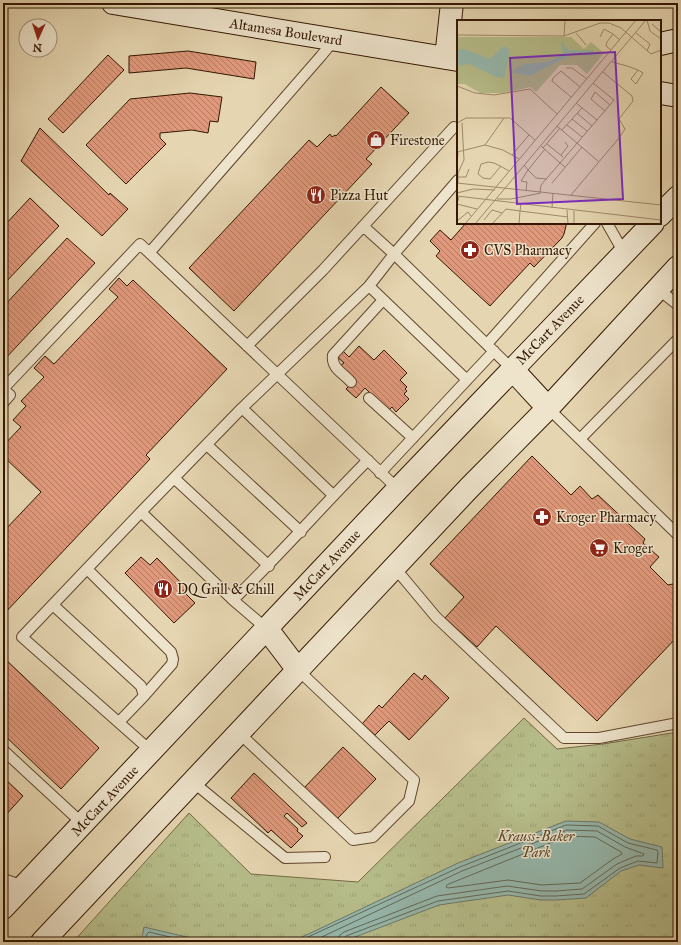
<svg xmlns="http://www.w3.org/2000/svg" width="681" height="945" font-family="'IM FELL Great Primer',serif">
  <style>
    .park { fill: url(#park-tufts); stroke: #746a46 }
    .water { fill: #96b8ad; stroke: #6e7868 }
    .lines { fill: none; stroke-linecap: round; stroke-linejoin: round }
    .shore { stroke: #646857; stroke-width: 1 }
    .building { fill: url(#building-back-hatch); stroke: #331701 }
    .lane-casing { stroke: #60462d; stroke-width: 12 }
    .secondary-casing { stroke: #331701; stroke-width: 24 }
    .lane { stroke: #eee4cc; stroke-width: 10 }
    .secondary { stroke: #eee4cc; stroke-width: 22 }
    .labels { text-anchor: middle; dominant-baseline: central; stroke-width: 3; stroke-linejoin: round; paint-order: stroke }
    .street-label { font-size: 14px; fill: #331701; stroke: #eee4cc }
    .poi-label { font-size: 14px; fill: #331701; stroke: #eee4cc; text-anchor: start }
    .park-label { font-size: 14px; font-style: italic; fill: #5a492a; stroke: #eee4cc }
    .inset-road { fill: none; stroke: #9e896a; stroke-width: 1 }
    .view { fill: #7b2cbf; fill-opacity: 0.15; stroke: #7b2cbf; stroke-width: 2 }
    .inset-edge { fill: none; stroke: #331701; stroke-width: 2 }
  </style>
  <defs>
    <pattern id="park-tufts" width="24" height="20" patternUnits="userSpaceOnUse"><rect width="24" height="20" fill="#b6bd8a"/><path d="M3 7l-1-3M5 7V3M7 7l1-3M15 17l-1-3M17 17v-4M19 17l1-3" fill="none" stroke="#9da275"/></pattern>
    <pattern id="building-back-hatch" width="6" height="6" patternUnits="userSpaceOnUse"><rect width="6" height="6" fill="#df987b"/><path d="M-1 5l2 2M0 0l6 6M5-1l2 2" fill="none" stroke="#b57b62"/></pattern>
  </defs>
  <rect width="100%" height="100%" fill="#e5d5b0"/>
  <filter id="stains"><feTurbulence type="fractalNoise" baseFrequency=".005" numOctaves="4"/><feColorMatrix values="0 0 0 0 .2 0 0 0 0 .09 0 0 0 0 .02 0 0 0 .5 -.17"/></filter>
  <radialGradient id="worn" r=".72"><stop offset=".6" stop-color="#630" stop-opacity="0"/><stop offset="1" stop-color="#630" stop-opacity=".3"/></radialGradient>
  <path class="park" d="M524,718L557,749L603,744L678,732V942H73L189,813L251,874L358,882Z"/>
  <path class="water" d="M566,821L599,822L630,839L662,847L663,868L639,865L621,871L586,898L556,900H541L508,895L439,905L342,942H273L300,938L458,863Z
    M144,927L208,942H141Z"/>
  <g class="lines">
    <path class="shore" d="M568,836L595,837L621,852L622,854L613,859L580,883L542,885L508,880L448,888L446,887L447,885Z
      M145,942L147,934L149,932L191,942
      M297,942L460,867L566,825L598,826L628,843L657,850L658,852L657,863L638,861L620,868L584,894L556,896H541L508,891L438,901L346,936L343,939V942
      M311,942L462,871L567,830L597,831L625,847L644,854L643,856H636L617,864L582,889L556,891H542L507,886L437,896L344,932L339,936L338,942"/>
  </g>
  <path class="building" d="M188,51L256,62L254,79L186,68L129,73V56Z
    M108,55L124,70L63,133L48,119Z
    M381,87L409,113L366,159L372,164L234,311L189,268L309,140L317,147L330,134L332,137L335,135L336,136Z
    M190,93L222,97L218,122L210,121L208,133L192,130L160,133V138L166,144L126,184L86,145L130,99Z
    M40,128L109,195L110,193L128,209L102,236L21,161Z
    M30,198L59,226L3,285V227Z
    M466,223H566V226L564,234L562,238L534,267L530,263L490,306L436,256L440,251L430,241L440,230L451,240Z
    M67,238L95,263L3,361V307Z
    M119,278L127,286L133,280L227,369L146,455L150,459L3,615V532L41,492L3,456V446L21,427L13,420L26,406L21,401L44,377L34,368L45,356L54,364L118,297L109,289Z
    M359,346L374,360L384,350L407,373L400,380L407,387L405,389L407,391L404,394L409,399L396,412L392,407L388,411L365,388L356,398L346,389L355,380L341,365L344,363L336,356L342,350L349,357Z
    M532,456L571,495L580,486L592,499L598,495L645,539L643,543L659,557L650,567L668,585L678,583V636L597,721L496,626L477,647L445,618L464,597L430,564Z
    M141,557L150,565L157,558L186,588L183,591L195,603L174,623L125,573Z
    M3,657L99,748L61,789L3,734Z
    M414,673L422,680L425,675L449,698L409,740L389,721L375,735L362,724L379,705L382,708Z
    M343,747L376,779L337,819L304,788Z
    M254,773L307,823L302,827L287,813L284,816L298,829L297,831L303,836L291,848L271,830L268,833L231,798Z
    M3,777L23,796L3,818Z"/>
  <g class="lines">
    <g class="lane-casing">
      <path id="lane" d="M607,223L624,253
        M363,226L394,254L458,180
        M150,252L321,56L334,40
        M369,286L467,380
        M658,289L678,305
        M487,344L595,223
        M247,346L323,270L454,127
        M351,382C343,373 331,368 333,355L383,300
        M369,398L413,438
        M3,403L10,395L3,389L140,244L398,489
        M242,408L333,495
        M548,408L678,535
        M580,439L678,339
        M207,445L301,532
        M380,473L494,351
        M174,478L269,566
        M141,512L22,637L151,751
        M395,568L436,617L564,738H599L678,723
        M87,569L171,652L173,659L172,664L144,696
        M233,600C280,555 322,506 368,460
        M53,605L141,686L144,696L119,722
        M267,629L233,600L141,512L242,408L369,286L394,254L512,369
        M239,733L353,840L373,837L409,801L414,780L298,670
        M3,750L83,824
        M193,782L285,858L325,857
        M3,879L24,886"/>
    </g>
    <g class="secondary-casing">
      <path id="secondary" d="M113,3L458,60
        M660,44L678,40
        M446,58L452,3
        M660,93L678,96
        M660,215L678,197
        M512,369L548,408
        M267,629L298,670
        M3,908L398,489L653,223
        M42,942L469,488L548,408L678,267"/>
    </g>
    <use href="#lane" class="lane"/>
    <use href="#secondary" class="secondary"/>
  </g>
  <defs>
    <g id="shop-disc" transform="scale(1)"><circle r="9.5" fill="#8f2418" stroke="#eee4cc"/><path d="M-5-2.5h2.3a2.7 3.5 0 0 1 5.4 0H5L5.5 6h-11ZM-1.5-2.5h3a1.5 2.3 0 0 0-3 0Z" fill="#fff"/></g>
    <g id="restaurant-disc" transform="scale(1)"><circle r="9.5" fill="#8f2418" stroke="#eee4cc"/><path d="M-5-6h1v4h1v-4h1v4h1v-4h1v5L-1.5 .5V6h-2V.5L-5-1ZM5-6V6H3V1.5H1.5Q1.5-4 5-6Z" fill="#fff"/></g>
    <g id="pharmacy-disc" transform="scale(1)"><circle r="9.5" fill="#8f2418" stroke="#eee4cc"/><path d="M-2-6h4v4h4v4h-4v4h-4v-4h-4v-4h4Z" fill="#fff"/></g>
    <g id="supermarket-disc" transform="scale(1)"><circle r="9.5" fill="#8f2418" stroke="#eee4cc"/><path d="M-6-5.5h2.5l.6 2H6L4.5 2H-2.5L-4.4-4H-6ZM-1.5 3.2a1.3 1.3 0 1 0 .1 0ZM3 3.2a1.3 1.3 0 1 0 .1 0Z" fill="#fff"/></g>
  </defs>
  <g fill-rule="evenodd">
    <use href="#shop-disc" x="376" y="140"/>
    <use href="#restaurant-disc" x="316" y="195"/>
    <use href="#pharmacy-disc" x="470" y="250"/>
    <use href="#pharmacy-disc" x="542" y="517"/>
    <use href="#supermarket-disc" x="599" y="548"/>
    <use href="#restaurant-disc" x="163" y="589"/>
  </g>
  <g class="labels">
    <g class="street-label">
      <text transform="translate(286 32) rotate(9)">Altamesa Boulevard</text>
      <text transform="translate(550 330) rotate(-46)">McCart Avenue</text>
      <text transform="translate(327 565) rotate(-47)">McCart Avenue</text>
      <text transform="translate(105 801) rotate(-47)">McCart Avenue</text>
    </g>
    <g class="poi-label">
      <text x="390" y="140">Firestone</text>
      <text x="330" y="195">Pizza Hut</text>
      <text x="484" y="250">CVS Pharmacy</text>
      <text x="556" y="517">Kroger Pharmacy</text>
      <text x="613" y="548">Kroger</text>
      <text x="177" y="589">DQ Grill &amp; Chill</text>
    </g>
    <g class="park-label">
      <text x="536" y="836">Krauss-Baker<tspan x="536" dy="16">Park</tspan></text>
    </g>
  </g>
  <g transform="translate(457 20)">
    <rect width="204" height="204" fill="#e5d5b0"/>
    <path d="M0,17H114L127,29L134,22L147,33L130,54L120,45H103L79,72L73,67L46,73H23L8,64H0Z" fill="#b6bd8a"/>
    <path d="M104,21L111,30H137L136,36L123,34L112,36L72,56L56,53V50L68,44L91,42L106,35ZM45,27H50L53,32L47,58L39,57L12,44L0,46V30L7,29L33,39Z" fill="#96b8ad"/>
    <path class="inset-road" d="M190,0L193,11L204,19M195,4L204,12M119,13L129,25M179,13L193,24L190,31M0,15L107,16L143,3H152L164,8L194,34L204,30M107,16L108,0M143,17L147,9L156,14M154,30L149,26L150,22L156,14L163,20M155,42L170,46L181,50L186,53L179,64L174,59L181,50M109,48H115L130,59M136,63L157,80L140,100M0,66L18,73L37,75L73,69L100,94M138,72L134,79L148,91M138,72L153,85M114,77L95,61L96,58L104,51L123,67M120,93L135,106M115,99L130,111M0,103L9,98H53L78,120M110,105L125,117M100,106L141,141M105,110L125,88M90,124L106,137M28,125L47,98M84,126L103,143L140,100L119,83M86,128L103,108M0,132L28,125L46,130L62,139M55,135L72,115M104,135L111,126L108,122M67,145L71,150L88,129M44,146L33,159L26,158L21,154L24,144L31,142L37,143L45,147L52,151M0,147L1,132M1,157H9L12,149M0,163L204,185M1,163V153L7,140L5,103M95,163L125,127M69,170L70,162L64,161L71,150L79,158L90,159M83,172L84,165L103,143L108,147M0,173L16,169L38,170M114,175L162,118L168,109L162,99L176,81L175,76L146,52M0,176L204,200M2,177L0,184L20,189M40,179H54L84,173M95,188L96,173M110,190L111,204M117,191V204M27,200L35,190L45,193M0,201L11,192L14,196M8,204L179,0M18,204L189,0M35,204L49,189L63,191L64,184M62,204L63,191L111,197"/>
    <path class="view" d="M158,32L166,179L60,184L53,38Z"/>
    <rect width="204" height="204" class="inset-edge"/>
  </g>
  <rect width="681" height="945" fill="none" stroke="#e5d5b0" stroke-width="16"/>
  <rect x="4" y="4" width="673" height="937" fill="none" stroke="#331701" stroke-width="2"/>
  <rect x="8" y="8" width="665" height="929" fill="none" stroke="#331701"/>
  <g transform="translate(38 38) rotate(183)"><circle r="19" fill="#eee4cc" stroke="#a3927b"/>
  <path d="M0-3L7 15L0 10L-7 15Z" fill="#8f2418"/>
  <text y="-6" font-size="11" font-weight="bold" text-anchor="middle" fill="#331701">N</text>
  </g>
  <rect width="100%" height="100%" filter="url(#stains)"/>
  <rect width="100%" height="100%" fill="url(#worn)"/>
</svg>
